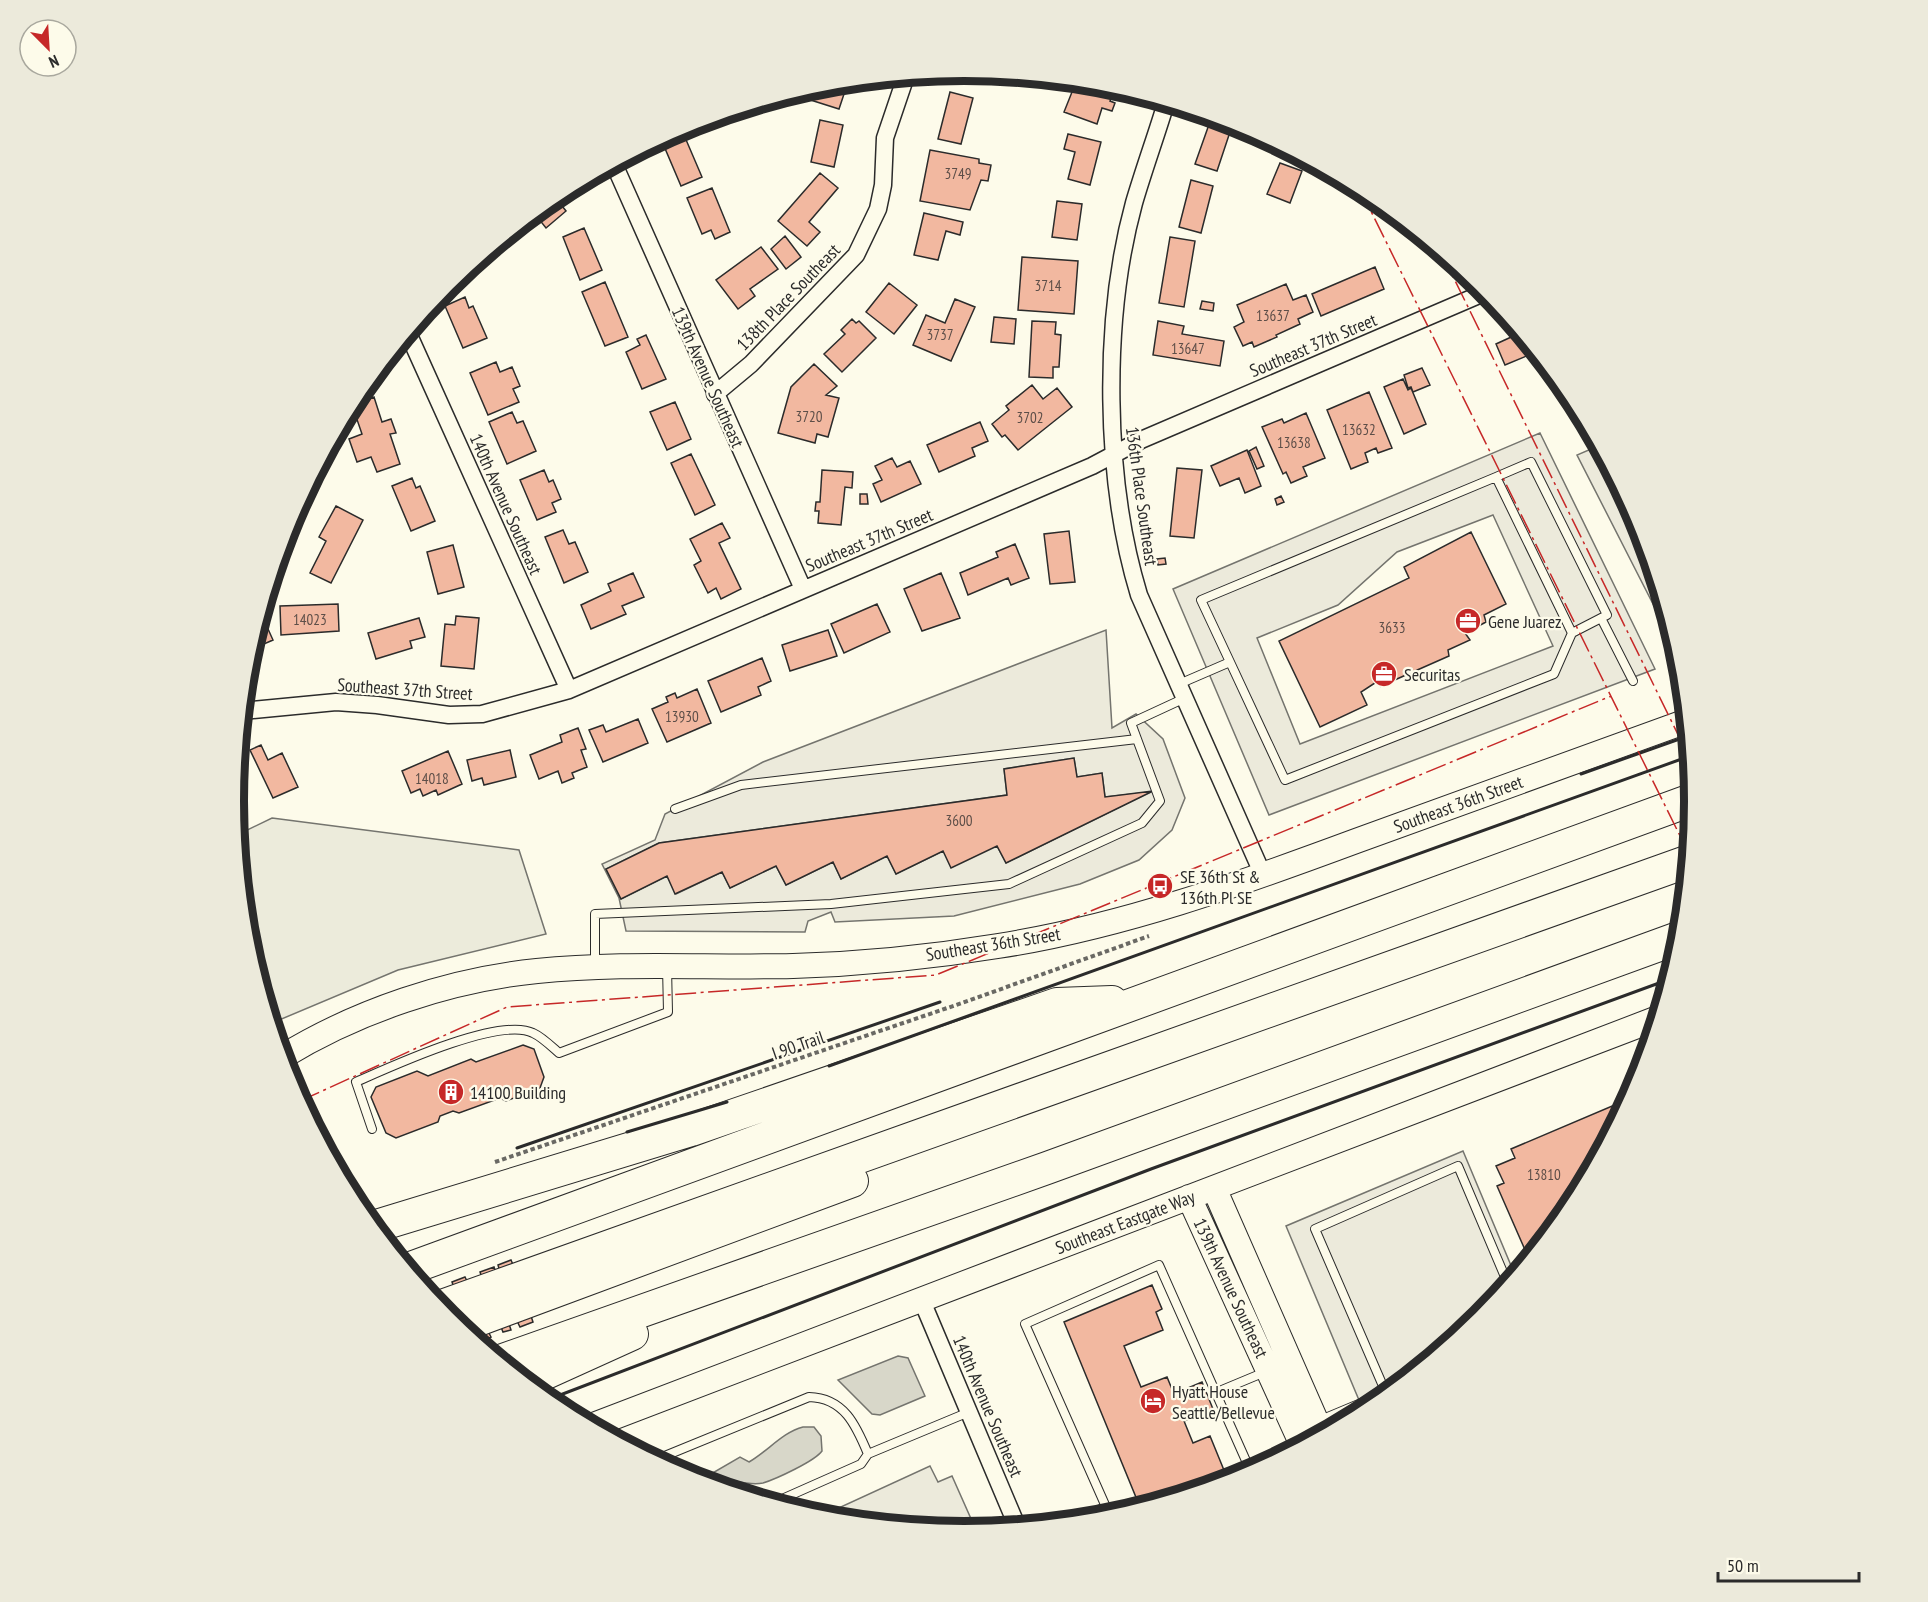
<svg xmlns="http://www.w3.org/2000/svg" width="1928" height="1602" font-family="'PT Sans Narrow',sans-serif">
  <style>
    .green { fill: #ecebdb; stroke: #74746e; stroke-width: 1.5 }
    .parking { fill: #eceadb; stroke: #74746e; stroke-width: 1.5; fill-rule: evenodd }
    .water { fill: #d8d7c9; stroke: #74746e; stroke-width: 1.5 }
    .building { fill: #f2b8a0; stroke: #2b2b2b; stroke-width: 1.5 }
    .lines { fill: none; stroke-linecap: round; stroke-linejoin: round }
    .lane-casing { stroke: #2b2b2b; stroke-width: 10 }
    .street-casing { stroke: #2b2b2b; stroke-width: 19 }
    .secondary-casing { stroke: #2b2b2b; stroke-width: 26 }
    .highway-casing { stroke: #2b2b2b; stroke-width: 34 }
    .path { stroke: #6a6964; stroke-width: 4; stroke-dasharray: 4.5 3; stroke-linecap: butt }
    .lane { stroke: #fdfbea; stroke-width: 8 }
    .street { stroke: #fdfbea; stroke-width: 16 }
    .secondary { stroke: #fdfbea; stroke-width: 24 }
    .highway { stroke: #fdfbea; stroke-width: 32 }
    .wall { stroke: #2b2b2b; stroke-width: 3 }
    .power { stroke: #c62828; stroke-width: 1.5; stroke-dasharray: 21 4.5 3 4.5; stroke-linecap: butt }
    .labels { text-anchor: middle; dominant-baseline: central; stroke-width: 4.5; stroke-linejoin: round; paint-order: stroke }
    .number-label { font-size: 15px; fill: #5d4e48 }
    .street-label { font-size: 18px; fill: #2b2b2b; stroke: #fdfbea }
    .poi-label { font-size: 18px; fill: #2b2b2b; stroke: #fdfbea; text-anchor: start }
    .rim { fill: none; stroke: #2b2b2b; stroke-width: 8 }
  </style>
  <rect width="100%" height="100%" fill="#fdfbea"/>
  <path class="green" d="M272,818L519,850L546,934L398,970L272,1023L247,943L237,835Z"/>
  <path class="parking" d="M1540,433L1655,669L1269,815L1173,589ZM1493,515L1553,646L1300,744L1257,638L1338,605L1397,552Z
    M1598,446L1639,522L1679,655L1577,455Z
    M1106,630L1112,728L1136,714L1163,739L1185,798L1172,830L1139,860L1080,884L954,916L835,922L831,912L808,921L805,932L626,931L619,898L602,864L655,840L665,814L763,762ZM1074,758L1077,777L1102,773L1105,797L1150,792L1006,863L997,846L943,851L896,874L887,856L841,879L833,862L786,885L776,866L730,888L722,872L676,894L667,876L621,899L606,869L659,843L1007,795L1004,769Z
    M1463,1151L1515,1275L1480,1318L1364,1412L1286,1226Z
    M930,1466L938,1482L952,1476L976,1530L964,1531L819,1517Z"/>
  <path class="water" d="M898,1356L908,1358L925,1396L880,1415L872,1414L838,1380Z
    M803,1427H814L821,1436L822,1451C815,1461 776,1479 763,1483C753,1485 744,1483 734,1481L722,1487L688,1477L711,1474L740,1457L749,1462C768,1451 783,1432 803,1427Z"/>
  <path class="building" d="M848,82L839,109L801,97L804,90L822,84Z
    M1076,82L1107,85L1126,90L1123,99L1113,95L1110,101L1115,103L1112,111L1102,108L1097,124L1064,112Z
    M950,92L973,98L961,144L938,139Z
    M1212,116L1233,123L1217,171L1195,164Z
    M820,120L843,125L834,167L811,162Z
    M681,128L702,177L681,186L661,139Z
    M1068,134L1101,142L1090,185L1068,179L1075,152L1064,149Z
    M930,150L979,159V163L991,165L988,181L981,180L970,210L920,201Z
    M1280,163L1302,171L1290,203L1267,194Z
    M820,173L838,188L809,222L820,232L807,246L778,221Z
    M1191,180L1213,186L1201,233L1179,227Z
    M712,188L730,232L715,239L711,230L702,234L687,198Z
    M555,197L566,211L546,228L534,213Z
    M1057,201L1082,204L1077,240L1052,237Z
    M924,213L963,222L960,235L946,231L938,260L914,255Z
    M584,228L602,270L580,280L563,237Z
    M785,236L801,257L786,269L771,249Z
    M1170,237L1195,241L1184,307L1159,303Z
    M761,247L778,269L750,289L755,296L738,309L716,280Z
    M1022,257L1078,261L1074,314L1018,310Z
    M1375,267L1384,289L1321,316L1312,294Z
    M460,274L465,286L441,297L440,294L448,284Z
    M605,282L628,337L605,346L582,292Z
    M889,283L917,305L894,334L866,312Z
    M1286,284L1293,300L1306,295L1313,312L1298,319L1300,324L1276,335L1277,337L1254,347L1252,342L1243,346L1234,327L1244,322L1237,305Z
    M465,297L469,308L473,306L487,338L463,348L445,306Z
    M955,299L975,307L951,361L913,345L926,315L945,323Z
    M1202,301L1214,303L1213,311L1200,309Z
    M994,317L1016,319L1014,344L991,342Z
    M852,319L856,323L859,321L876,338L842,372L824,354L845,334L841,330Z
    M1032,321L1056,322L1055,334L1061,335L1059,367H1053V378L1029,377Z
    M1158,321L1184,326L1182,334L1224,341L1220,366L1153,355Z
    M1520,333L1536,352L1505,365L1496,344Z
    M646,335L666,379L642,389L626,352L640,345L637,339Z
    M496,362L500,372L512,367L520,386L513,389L519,402L488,415L470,373Z
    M814,364L837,386L826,395L839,398L828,437L817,434L815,443L778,433L791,387Z
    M1422,368L1430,385L1413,392L1411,387L1408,388L1404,375Z
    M1403,379L1408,390L1411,388L1426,424L1404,434L1384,387Z
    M1032,385L1043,399L1057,388L1072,407L1018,450L1005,435L1002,437L992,424L1009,410L1006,406Z
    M1369,392L1392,448L1378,453L1376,448L1365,453L1368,462L1351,469L1327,410Z
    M374,397L382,422L391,419L396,433L390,434L400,464L377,472L371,457L357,462L349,439L362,434L352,405Z
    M675,402L691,439L667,450L650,412Z
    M512,412L517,423L523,421L536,451L507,464L489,422Z
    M1306,413L1325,458L1303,467L1307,476L1291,483L1286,472L1283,474L1262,427L1282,419L1284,423Z
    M980,422L988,441L972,448L975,456L939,472L927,445Z
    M1256,447L1264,466L1257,469L1249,451Z
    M1247,450L1261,486L1245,493L1239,478L1220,486L1211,466Z
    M691,454L715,505L695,515L671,463Z
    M892,458L897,467L910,461L921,484L881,502L873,484L882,480L875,466Z
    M1177,468L1202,470L1194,538L1170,536Z
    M544,470L549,482L553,480L561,499L552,503L556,512L537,520L520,480Z
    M822,470L853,472L852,488L845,487L841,525L818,523L819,511H815L816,502H820Z
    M412,478L416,488L420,486L435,521L411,531L392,486Z
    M860,494H867L868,504H860Z
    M1281,496L1284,502L1277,505L1275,499Z
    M336,506L363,520L331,583L310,573L326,541L319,537Z
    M722,523L730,538L719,543L741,589L721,599L716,588L708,593L694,565L701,561L690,539Z
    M563,530L569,544L575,542L588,572L564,583L545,537Z
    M1069,531L1075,582L1050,584L1044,534Z
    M1471,532L1506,604L1484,615L1486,622L1465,633L1470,640L1448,650L1449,656L1381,686V679L1361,692L1367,705L1320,727L1279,641L1409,578L1404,567Z
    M1015,544L1029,578L1011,585L1008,578L968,595L960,573L998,557L996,552Z
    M453,545L464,587L438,594L427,552Z
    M1165,558L1166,564L1158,565L1157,559Z
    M633,573L644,597L622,606L626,614L591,629L581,605L611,591L608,584Z
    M941,573L960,618L922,631L904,589Z
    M338,604L339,631L281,635L280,606Z
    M877,604L890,632L844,653L831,624Z
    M456,616L479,618L474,669L441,666L445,624L455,625Z
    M419,618L425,637L410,641L412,648L376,659L368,633Z
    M264,620L273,640L250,650L258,622Z
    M828,630L837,656L790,671L782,645Z
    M762,658L771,681L758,687L761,695L721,712L708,681Z
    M697,689L711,723L667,742L652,709L668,702L666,697L675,693L677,698Z
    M638,719L648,743L603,762L589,730L603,725L606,732Z
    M578,728L586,749L581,750L587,767L572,773L574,778L562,783L558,771L539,779L530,755L562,742L560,735Z
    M261,745L268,760L282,753L298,787L273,798L250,750Z
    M510,750L516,777L484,785L482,778L472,781L467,760Z
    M448,751L462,784L438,795L436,790L423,796L420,789L411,793L402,771Z
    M1074,758L1077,777L1102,773L1105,797L1153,791L1006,863L997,846L951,868L943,851L896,874L887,856L841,879L833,862L786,885L776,866L730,888L722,872L675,894L667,876L621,899L606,869L659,843L1007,795L1004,769Z
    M523,1045L534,1049L544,1077L540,1088L506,1101L500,1098L459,1113L453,1111L440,1116L438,1122L396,1138L386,1133L371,1097L376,1087L417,1071L428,1076L471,1059L476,1062Z
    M1624,1101L1626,1105L1571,1207L1529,1259L1497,1186L1504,1183L1496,1166L1515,1158L1511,1149Z
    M511,1260L514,1267L500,1272L498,1265Z
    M494,1267L496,1273L482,1278L480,1272Z
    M465,1277L468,1283L454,1288L452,1282Z
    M1152,1285L1162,1309L1156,1312L1163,1330L1124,1346L1141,1387L1167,1377L1174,1394L1202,1382L1213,1409L1184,1421L1193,1443L1210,1436L1228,1480L1140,1507L1064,1322Z
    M531,1316L533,1322L520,1327L517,1321Z
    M509,1324L511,1330L503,1332L501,1327Z
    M488,1331L491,1337L483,1340L481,1334Z"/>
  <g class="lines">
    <g class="lane-casing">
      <path id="lane" d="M1631,506L1640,524
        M1601,618L1633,681
        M1230,662L1201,600L1496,477
        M1179,684L1230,662L1285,780L1554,674L1572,633L1607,615L1531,462L1496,477L1572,633
        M675,809L741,785L1137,739
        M595,965V914L831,904L1009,884L1142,823L1160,801L1131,723L1185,698
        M372,1129L356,1082C390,1067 500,1016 533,1033C542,1037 551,1046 559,1053L668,1012L667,967
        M1217,1392L1265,1372
        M1386,1393L1315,1229L1458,1166L1508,1284
        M1318,1421L1392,1390
        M655,1460L809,1397C844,1398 856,1425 868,1454
        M773,1503L861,1464L868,1454L969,1412
        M1110,1516L1025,1324L1159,1265L1251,1472
        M1071,1521L1106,1507"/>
    </g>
    <g class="street-casing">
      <path id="street" d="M1166,103C1156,136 1144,169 1134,203C1102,320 1104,480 1139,595L1263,875
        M614,164L803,589
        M408,333L569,690
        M715,394L751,364L856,255L878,209L883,185L885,138L906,76
        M242,711L336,702L377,705L449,715L482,714L569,690L1092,466L1141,440L1486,292
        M922,1301L1017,1526"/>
    </g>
    <g class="secondary-casing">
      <path id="secondary" d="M282,1057C357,1011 449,980 537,971C622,962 708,968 793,966C861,964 931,957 998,946C1121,927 1240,884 1356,841C1466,801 1576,761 1687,721
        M1214,1188L1322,1434
        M1189,1197L1302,1445
        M591,1426L1658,1018"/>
    </g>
    <g class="highway-casing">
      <path id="highway" d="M373,1227L691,1130L1057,1004L1112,1002
        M408,1269L1694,799
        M439,1307L1689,861
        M459,1327L852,1181
        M500,1361L1047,1168L1681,937
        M526,1382L632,1334"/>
    </g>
    <path class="path" d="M495,1162L962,1003L1149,936"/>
    <use href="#lane" class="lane"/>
    <use href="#street" class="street"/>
    <use href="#secondary" class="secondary"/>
    <use href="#highway" class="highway"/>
    <path class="wall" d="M1581,774L1688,736
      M829,1066L1690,756
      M627,1132L727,1102
      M517,1148L940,1002
      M547,1400L1151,1169L1670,979"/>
    <path class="power" d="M1360,189L1689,854
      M1441,252L1690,759
      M300,1101L507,1007L936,975L1611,696"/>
  </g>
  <defs>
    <g id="office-disc" transform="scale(1.35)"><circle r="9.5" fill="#c62828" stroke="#fdfbea"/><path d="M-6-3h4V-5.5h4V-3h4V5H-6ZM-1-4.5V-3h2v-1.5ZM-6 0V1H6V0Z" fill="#fff"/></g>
    <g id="bus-disc" transform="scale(1.35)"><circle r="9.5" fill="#c62828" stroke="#fdfbea"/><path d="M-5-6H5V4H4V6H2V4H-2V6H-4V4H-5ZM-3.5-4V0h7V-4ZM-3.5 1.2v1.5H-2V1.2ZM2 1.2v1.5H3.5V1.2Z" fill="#fff"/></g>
    <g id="building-disc" transform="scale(1.35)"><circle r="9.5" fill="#c62828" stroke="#fdfbea"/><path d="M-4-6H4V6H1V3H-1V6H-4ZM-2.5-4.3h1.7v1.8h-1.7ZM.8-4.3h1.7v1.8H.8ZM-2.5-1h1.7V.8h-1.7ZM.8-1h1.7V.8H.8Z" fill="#fff"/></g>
    <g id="hotel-disc" transform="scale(1.35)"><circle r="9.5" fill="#c62828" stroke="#fdfbea"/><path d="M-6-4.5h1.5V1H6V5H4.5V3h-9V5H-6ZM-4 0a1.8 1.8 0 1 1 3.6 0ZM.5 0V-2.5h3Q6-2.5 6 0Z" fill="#fff"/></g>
  </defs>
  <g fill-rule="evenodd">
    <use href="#office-disc" x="1468" y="621"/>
    <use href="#office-disc" x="1384" y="674"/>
    <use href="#bus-disc" x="1160" y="886"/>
    <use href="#building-disc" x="451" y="1092"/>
    <use href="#hotel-disc" x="1153" y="1401"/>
  </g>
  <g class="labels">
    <g class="number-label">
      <text x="958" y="173">3749</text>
      <text x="1048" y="285">3714</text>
      <text x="1273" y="315">13637</text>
      <text x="940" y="334">3737</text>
      <text x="1188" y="348">13647</text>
      <text x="809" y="416">3720</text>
      <text x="1030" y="417">3702</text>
      <text x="1359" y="429">13632</text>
      <text x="1294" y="442">13638</text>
      <text x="310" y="619">14023</text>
      <text x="1392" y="627">3633</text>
      <text x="682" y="716">13930</text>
      <text x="432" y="778">14018</text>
      <text x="959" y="820">3600</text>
      <text x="1544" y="1174">13810</text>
    </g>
    <g class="street-label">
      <text transform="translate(788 297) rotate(-46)">138th Place Southeast</text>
      <text transform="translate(1313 345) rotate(-23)">Southeast 37th Street</text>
      <text transform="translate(708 377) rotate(66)">139th Avenue Southeast</text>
      <text transform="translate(1142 496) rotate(82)">136th Place Southeast</text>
      <text transform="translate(506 504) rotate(66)">140th Avenue Southeast</text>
      <text transform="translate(869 540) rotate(-23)">Southeast 37th Street</text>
      <text transform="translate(405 689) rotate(4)">Southeast 37th Street</text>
      <text transform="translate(1458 804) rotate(-20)">Southeast 36th Street</text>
      <text transform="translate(993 944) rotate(-9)">Southeast 36th Street</text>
      <text transform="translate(798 1045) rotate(-19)">I 90 Trail</text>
      <text transform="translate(1125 1222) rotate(-21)">Southeast Eastgate Way</text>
      <text transform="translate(1231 1288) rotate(65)">139th Avenue Southeast</text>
      <text transform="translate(988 1406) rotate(67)">140th Avenue Southeast</text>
    </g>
    <g class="poi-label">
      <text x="1488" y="621">Gene Juarez</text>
      <text x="1404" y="674">Securitas</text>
      <text x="1180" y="876">SE 36th St &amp;<tspan x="1180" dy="21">136th Pl SE</tspan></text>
      <text x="470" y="1092">14100 Building</text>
      <text x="1172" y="1391">Hyatt House<tspan x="1172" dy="21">Seattle/Bellevue</tspan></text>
    </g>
  </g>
  <path d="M0 0H1928V1602H0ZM244 801a720 720 0 1 1 1440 0a720 720 0 1 1-1440 0Z" fill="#eceadb" fill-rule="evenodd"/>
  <path class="rim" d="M244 801a720 720 0 1 1 1440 0a720 720 0 1 1-1440 0Z"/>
  <g transform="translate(48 48) rotate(156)"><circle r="28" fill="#fdfbea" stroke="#a9a89e" stroke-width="1.5"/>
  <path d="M0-4.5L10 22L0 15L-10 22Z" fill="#c62828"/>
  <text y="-9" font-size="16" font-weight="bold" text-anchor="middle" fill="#2b2b2b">N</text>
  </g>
  <path d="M1718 1572v9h141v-9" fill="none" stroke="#2b2b2b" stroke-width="3"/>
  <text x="1727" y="1572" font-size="18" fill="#2b2b2b" stroke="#fdfbea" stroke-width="4.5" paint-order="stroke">50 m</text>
</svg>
